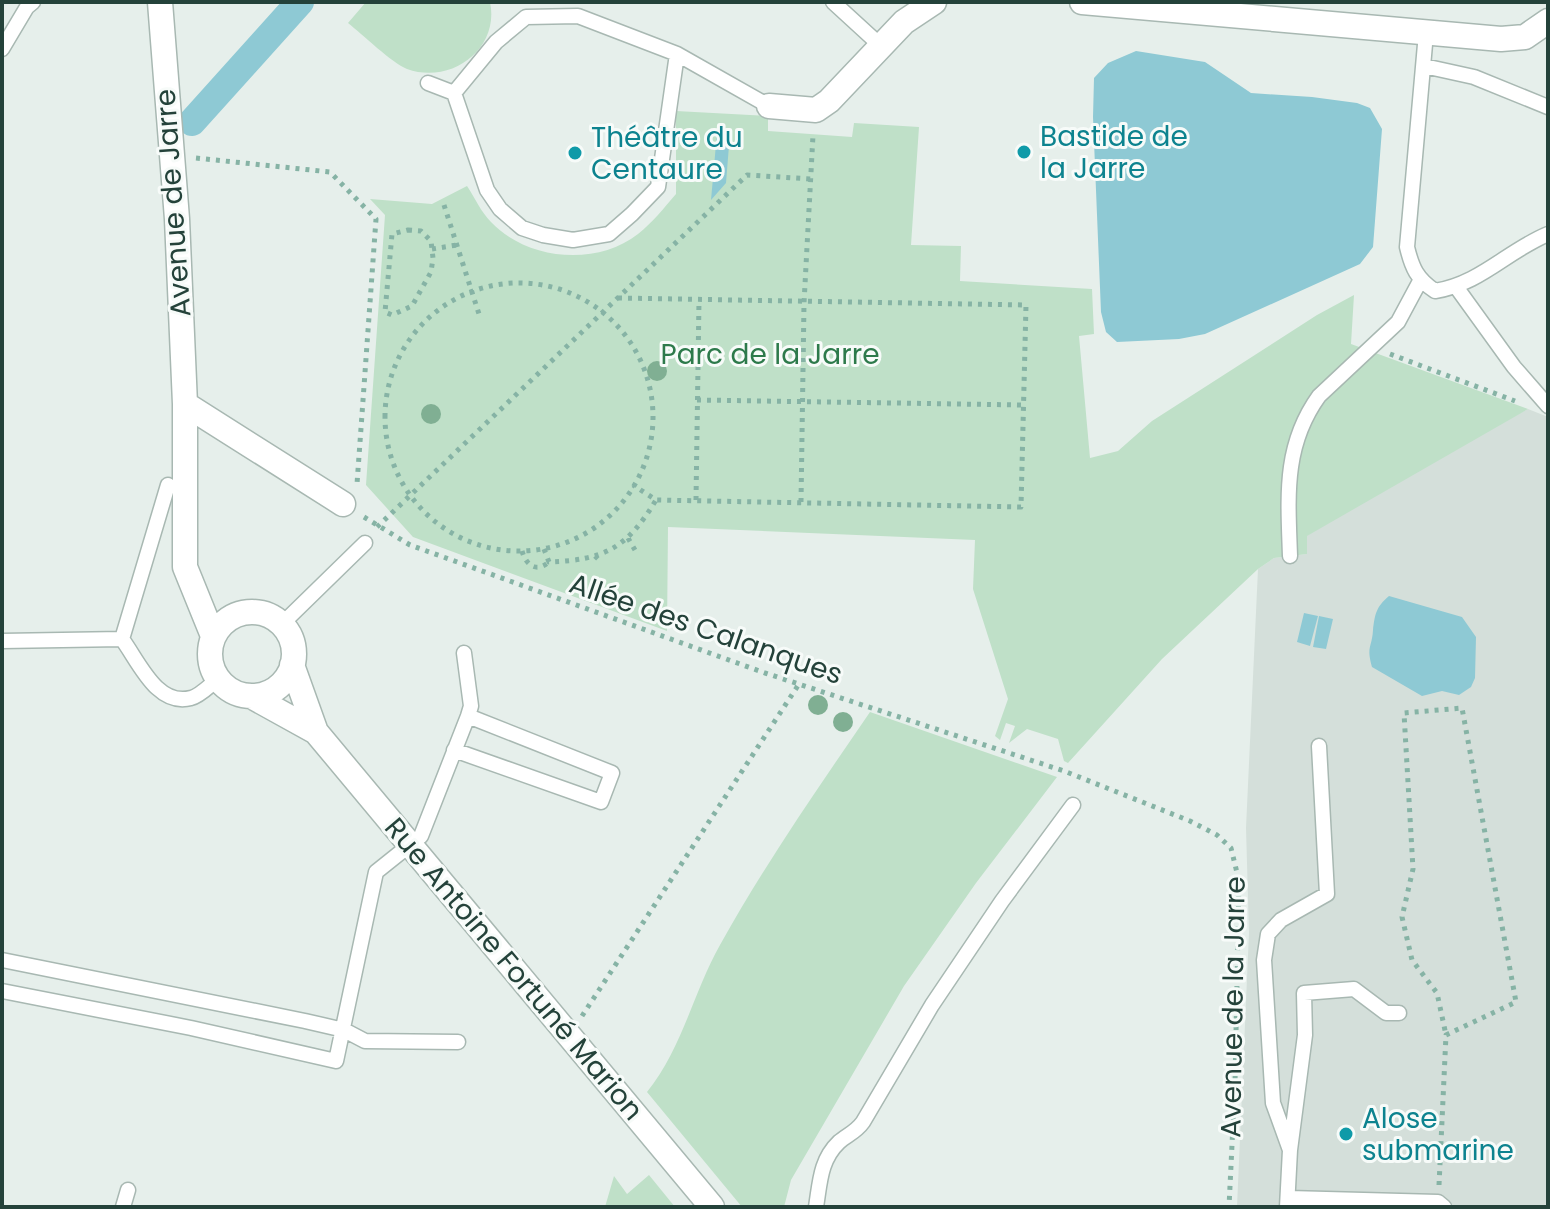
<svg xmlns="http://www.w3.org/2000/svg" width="1550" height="1209" font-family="Poppins,sans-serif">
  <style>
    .built { fill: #d4dfda }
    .green { fill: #bfe0c8 }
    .water { fill: #8ec9d4 }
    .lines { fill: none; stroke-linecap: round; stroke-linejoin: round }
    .canal { stroke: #8ec9d4; stroke-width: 28 }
    .service-casing { stroke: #a8b8b2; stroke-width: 17 }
    .minor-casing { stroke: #a8b8b2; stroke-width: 27 }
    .path { stroke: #86b3a5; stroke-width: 5; stroke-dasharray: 4 6; stroke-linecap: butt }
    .service { stroke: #fff; stroke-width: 14 }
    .minor { stroke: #fff; stroke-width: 24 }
    .tree { fill: #80af93 }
    .culture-dot { fill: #0f9aa8; stroke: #f7fbf9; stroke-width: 3 }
    .labels { text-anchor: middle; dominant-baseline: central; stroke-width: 6; stroke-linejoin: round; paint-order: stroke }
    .culture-label { font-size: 28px; fill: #0d838f; stroke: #f7fbf9; text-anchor: start }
    .street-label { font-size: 28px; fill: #24423a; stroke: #f7fbf9 }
    .park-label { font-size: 28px; fill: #2d7a4b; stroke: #f7fbf9 }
  </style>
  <rect width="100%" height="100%" fill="#e6efeb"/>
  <path class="built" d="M1528,409L1548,417V1207H1237L1249,933L1246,828L1258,569L1274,558L1307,554L1306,536L1476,435Z"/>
  <path class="green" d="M366,2H490C500,49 451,85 407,69C392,63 362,34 348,23Z
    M676,111L768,116V131L852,137L854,123L919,127L911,245L961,246L960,281L1092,289L1094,334L1079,336L1090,458L1118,451L1152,421L1317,315L1354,295L1351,344L1528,409L1307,536V554L1274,558L1258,569L1162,659L1068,763L1064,761L1058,739L1027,729L1009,743L1015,726L1006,723L1000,740L995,736L1008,699L973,589L975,540L668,527L667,631L413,537L366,485L385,215L370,199L432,204L467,186C475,198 481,212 491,222C527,260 596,267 638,234C652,223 664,208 676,194Z
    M870,712L1057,777L976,883L904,986L791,1180L784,1207H742L647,1092C682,1049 693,993 720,945C765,864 818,788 870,712Z
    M649,1175L675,1207H605L614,1176L627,1194Z"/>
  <path class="water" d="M1136,51L1205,62L1251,93L1312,97L1357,103L1370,108L1382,129L1373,247L1360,264L1205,334L1179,339L1117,342L1106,332L1101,312L1093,117L1094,78L1108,63Z
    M717,133H730L726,183L711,200Z
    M1389,596L1462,617L1476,637L1475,678L1471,687L1459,695L1442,691L1422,696L1372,667C1366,646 1372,648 1373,630C1375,614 1376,607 1389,596Z
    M1304,613L1318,616L1310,646L1297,642Z
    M1319,616L1333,619L1326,649L1313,647Z"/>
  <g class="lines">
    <path class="canal" d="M192,122L300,2"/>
    <g class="service-casing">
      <path id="service" d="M833,2L881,46
        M1426,33L1407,247C1412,268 1417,279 1435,291C1480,284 1507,251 1548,234
        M2,49L27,7L33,2
        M1424,66L1474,77L1548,107
        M428,83L454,93L487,190L500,209L522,228L543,235L573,240L609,234L632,214L658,187L677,54
        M454,93L496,42L526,17L578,16L677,54L769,106
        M1457,288L1514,367L1548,406
        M168,485L122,639C139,662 157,707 191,698C200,696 210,685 218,679
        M1290,556C1288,497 1283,446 1319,396L1398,322L1420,281
        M282,624L365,543
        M2,641L122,639
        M454,750L601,802L612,773L468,716
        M2,960L305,1021L344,1030L365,1041L458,1042
        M2,991L191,1028L336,1061L376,872L421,836L468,716L471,706L464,653
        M1290,1150L1273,1103L1264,960L1268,934L1281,920L1327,894L1319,746
        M1289,1198L1438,1202L1444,1207
        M123,1207L128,1190
        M816,1207C820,1183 820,1160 839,1142C847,1135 856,1132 863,1122L932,1005L1002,901L1073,805
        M1287,1207L1290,1150L1305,1035L1304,993L1354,989L1386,1013H1399"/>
    </g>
    <g class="minor-casing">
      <path id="minor" d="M160,2L177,219L185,404V567L213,636
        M1082,2L1501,39L1525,37L1548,21
        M769,106L816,110L829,101L904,22L934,2
        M185,404L343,504
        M210 654a42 42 0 1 1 84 0a42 42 0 1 1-84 0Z
        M292,665L316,732L712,1207
        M251,696L316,732"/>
    </g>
    <path class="path" d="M196,158L330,172L376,219L357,484
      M444,205L479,314
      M408,230L421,231L431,241L433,258L431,272L412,306L392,315L385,312L392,234Z
      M432,249L457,245
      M385 417a134 134 0 1 1 268 0a134 134 0 1 1-268 0Z
      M618,298L1026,305L1021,507L656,500L633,485
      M1390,354L1515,401
      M697,400L1024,405
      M696,500L699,300
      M801,502L804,303L813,135
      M364,517L410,545L765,673L1064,771L1190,821L1217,835L1231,848L1239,881L1235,1083L1229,1207
      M377,527L747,175L811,179
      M628,538L635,550
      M544,549L549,562C605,560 627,548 656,500
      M522,551C526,565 536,573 549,562
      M595,556L602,563
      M582,1016L799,684
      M1439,1185L1446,1035L1516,1002L1462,708L1404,713L1413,869L1402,917L1412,960L1437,993L1446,1035"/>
    <use href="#service" class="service"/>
    <use href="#minor" class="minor"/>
  </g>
  <g class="tree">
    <circle cx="657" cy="371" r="10"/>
    <circle cx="431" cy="414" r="10"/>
    <circle cx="818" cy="705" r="10"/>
    <circle cx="843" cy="722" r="10"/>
  </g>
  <g class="culture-dot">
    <circle cx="1024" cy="152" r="8"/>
    <circle cx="575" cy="153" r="8"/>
    <circle cx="1346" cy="1134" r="8"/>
  </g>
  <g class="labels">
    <g class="culture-label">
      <text x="1040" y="136">Bastide de<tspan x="1040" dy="32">la Jarre</tspan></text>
      <text x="591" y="137">Théâtre du<tspan x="591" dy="32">Centaure</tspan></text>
      <text x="1362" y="1118">Alose<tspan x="1362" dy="32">submarine</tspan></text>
    </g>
    <g class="street-label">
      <text transform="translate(173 203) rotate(-94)">Avenue de Jarre</text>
      <text transform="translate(706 629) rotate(19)">Allée des Calanques</text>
      <text transform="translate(514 969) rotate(50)">Rue Antoine Fortuné Marion</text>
      <text transform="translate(1233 1007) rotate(-89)">Avenue de la Jarre</text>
    </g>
    <g class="park-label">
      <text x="770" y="354">Parc de la Jarre</text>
    </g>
  </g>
  <rect width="1550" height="1209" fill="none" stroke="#24423a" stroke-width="8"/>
</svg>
